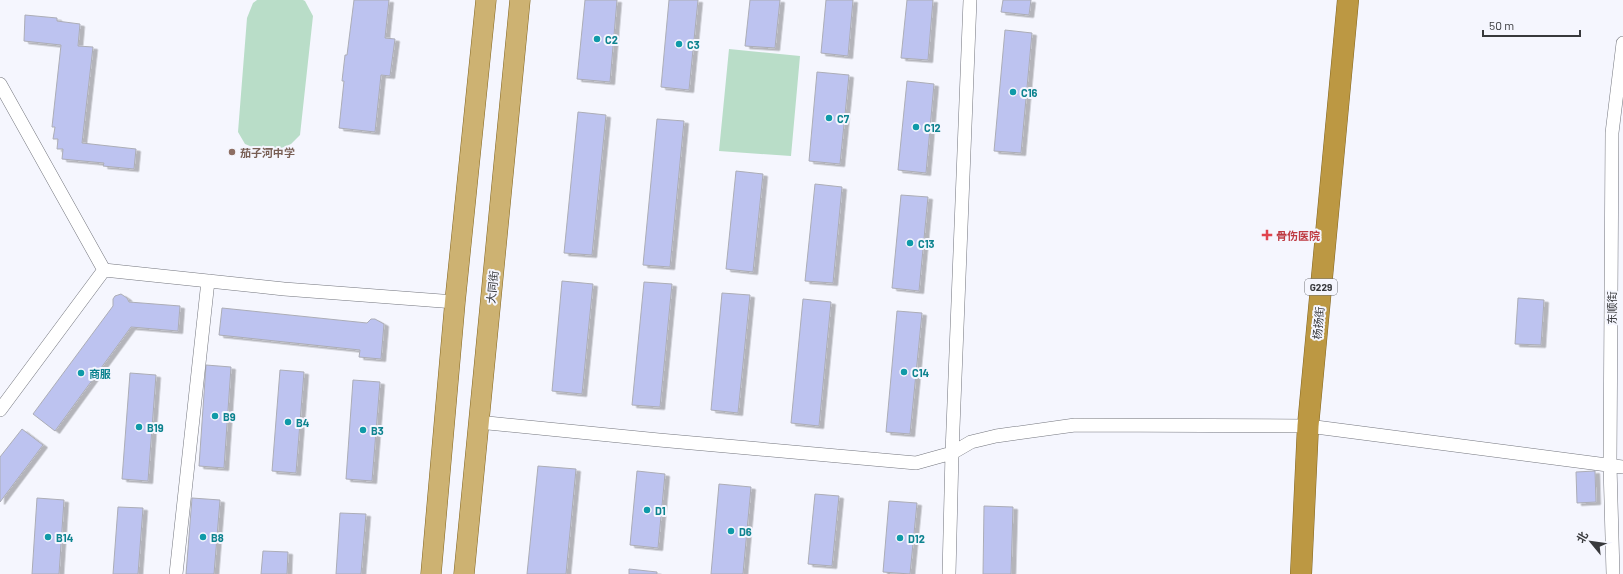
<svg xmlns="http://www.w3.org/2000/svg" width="1623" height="574" font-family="Barlow,'Noto Sans SC',sans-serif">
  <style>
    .green { fill: #b9ddc8 }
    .building { fill: #bdc3f0; stroke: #acadb6; filter: url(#shadow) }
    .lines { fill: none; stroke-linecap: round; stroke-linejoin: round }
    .minor-casing { stroke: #74767e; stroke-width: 14 }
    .primary-casing { stroke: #836622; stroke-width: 21 }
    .trunk-casing { stroke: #836622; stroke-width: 22 }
    .minor { stroke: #fff; stroke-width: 13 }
    .primary { stroke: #cdb272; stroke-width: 20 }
    .trunk { stroke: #bc9843; stroke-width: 21 }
    .culture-dot { fill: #0f9aa8; stroke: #f5f6fe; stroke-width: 1.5 }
    .education-dot { fill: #8d6e63; stroke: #f5f6fe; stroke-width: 1.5 }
    .health-dot { fill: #e0444e; stroke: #f5f6fe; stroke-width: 1.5 }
    .labels { text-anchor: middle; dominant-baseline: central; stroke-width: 4; stroke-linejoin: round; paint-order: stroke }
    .shield { fill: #f5f6fe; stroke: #717276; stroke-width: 1 }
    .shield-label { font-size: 10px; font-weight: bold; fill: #38393c }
    .culture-label { font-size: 11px; font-weight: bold; fill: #0d838f; stroke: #f5f6fe; text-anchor: start }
    .education-label { font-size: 11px; font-weight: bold; fill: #785e54; stroke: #f5f6fe; text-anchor: start }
    .health-label { font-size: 11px; font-weight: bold; fill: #be3a42; stroke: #f5f6fe; text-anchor: start }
    .street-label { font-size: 11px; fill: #38393c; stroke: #f5f6fe }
  </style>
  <defs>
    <filter id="shadow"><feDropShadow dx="4.5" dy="2.5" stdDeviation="0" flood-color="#0004"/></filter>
  </defs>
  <rect width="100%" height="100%" fill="#f5f6fe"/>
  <path class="green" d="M257,0H303L305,1L313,16L300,135L291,144L275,151L257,149L245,144L238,132L247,18L253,3Z
    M729,49L800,56L791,156L719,151Z"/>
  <path class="building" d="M354,0H389L385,38L395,39L390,76L381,75L375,132L339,128L344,81H342L345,55H347Z
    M585,0H617L610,82L577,79Z
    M669,0H698L689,90L661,87Z
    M750,0H780L775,48L745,46Z
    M826,0H853L848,56L821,53Z
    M907,0H933L928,60L901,58Z
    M1003,0H1031L1029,15L1001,12Z
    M25,15L57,18V21L80,24L78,46L93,47L82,143L136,149L134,169L103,166L104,163L62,159L63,149H57L58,139H53L55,127H52L61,45L24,41Z
    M1005,30L1032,33L1021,153L994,151Z
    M817,72L849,75L840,164L809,161Z
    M907,81L934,84L926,173L898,170Z
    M578,112L606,115L592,255L564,253Z
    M657,119L684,121L670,267L643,265Z
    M736,171L763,174L753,272L726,269Z
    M815,184L842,187L833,283L805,281Z
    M901,195L928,197L919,291L892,288Z
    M562,281L593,284L582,394L552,391Z
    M644,282L672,284L660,407L632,405Z
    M722,293L750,295L738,413L711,410Z
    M121,294L127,298L129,302L180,306L178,331L131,327L55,431L33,414L113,306V299L115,296Z
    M1518,298L1544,300L1541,345L1515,344Z
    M803,299L831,302L819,426L791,423Z
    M222,308L367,323L371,319H375L384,324L381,359L359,357L360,350L219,335Z
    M897,311L922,313L910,434L886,432Z
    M206,365L231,367L224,468L199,466Z
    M280,370L304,372L296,473L272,471Z
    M130,373L156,375L148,481L122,479Z
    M353,380L380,382L372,481L346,479Z
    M22,429L43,445L0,502V457Z
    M538,466L576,469L566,574H527Z
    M637,471L665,474L658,548L630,545Z
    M1595,471L1596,502L1577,503L1576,472Z
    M719,484L751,487L743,574H711Z
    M815,494L839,496L832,566L808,564Z
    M37,498L64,500L59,574H32Z
    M192,498L220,500L214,574H186Z
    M889,501L917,503L910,574L883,572Z
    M984,506L1013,507L1011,574H983Z
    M118,507L143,508L138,574H113Z
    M340,513L366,514L361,574H336Z
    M263,551L288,552L287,574H261Z
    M629,569L657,572V574H629Z"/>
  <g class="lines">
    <g class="minor-casing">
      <path id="minor" d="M0,84L104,270L0,410
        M104,270L284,289L455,302
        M478,422L659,440L916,463L952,453L971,442L996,436L1075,425L1308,426L1623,467
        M176,574L208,281
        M949,574L952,453L970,0
        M1613,574L1610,465L1612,133L1623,43"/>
    </g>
    <g class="primary-casing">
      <path id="primary" d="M431,574L455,302L486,0
        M464,574L520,0"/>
    </g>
    <g class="trunk-casing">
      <path id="trunk" d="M1301,574L1308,426L1348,0"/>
    </g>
    <use href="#minor" class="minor"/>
    <use href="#primary" class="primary"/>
    <use href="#trunk" class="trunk"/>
  </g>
  <g class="culture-dot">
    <circle cx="597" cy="39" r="4"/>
    <circle cx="679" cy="44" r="4"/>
    <circle cx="1013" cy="92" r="4"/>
    <circle cx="829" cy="118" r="4"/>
    <circle cx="916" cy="127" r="4"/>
    <circle cx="910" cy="243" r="4"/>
    <circle cx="904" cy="372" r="4"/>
    <circle cx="81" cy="373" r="4"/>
    <circle cx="215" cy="416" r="4"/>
    <circle cx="288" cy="422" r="4"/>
    <circle cx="139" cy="427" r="4"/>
    <circle cx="363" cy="430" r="4"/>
    <circle cx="647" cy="510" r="4"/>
    <circle cx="731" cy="531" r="4"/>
    <circle cx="48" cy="537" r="4"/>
    <circle cx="203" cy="537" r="4"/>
    <circle cx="900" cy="538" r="4"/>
  </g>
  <circle class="education-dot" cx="232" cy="152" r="4"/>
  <path class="health-dot" d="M1265 229h4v4h4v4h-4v4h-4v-4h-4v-4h4z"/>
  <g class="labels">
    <rect class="shield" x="1305" y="279" width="32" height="16" rx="3"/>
    <g class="shield-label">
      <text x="1321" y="287">G229</text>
    </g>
    <g class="culture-label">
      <text x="605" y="39">C2</text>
      <text x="687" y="44">C3</text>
      <text x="1021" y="92">C16</text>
      <text x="837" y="118">C7</text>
      <text x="924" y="127">C12</text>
      <text x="918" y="243">C13</text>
      <text x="912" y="372">C14</text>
      <text x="89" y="373">商服</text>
      <text x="223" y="416">B9</text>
      <text x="296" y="422">B4</text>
      <text x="147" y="427">B19</text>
      <text x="371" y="430">B3</text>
      <text x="655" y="510">D1</text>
      <text x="739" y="531">D6</text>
      <text x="56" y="537">B14</text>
      <text x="211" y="537">B8</text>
      <text x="908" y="538">D12</text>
    </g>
    <g class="education-label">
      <text x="240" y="152">茄子河中学</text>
    </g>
    <g class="health-label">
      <text x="1276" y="235">骨伤医院</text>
    </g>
    <g class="street-label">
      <text transform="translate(492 287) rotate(-84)">大同街</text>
      <text transform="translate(1611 308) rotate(-90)">东顺街</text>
      <text transform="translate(1318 323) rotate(-85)">杨扬街</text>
    </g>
  </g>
  <g transform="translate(1591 542) rotate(299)" stroke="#f5f6fe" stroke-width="3" paint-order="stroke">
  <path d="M0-3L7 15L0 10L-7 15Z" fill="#38393c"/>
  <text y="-6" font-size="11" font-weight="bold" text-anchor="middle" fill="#38393c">北</text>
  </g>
  <path d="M1483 30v6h97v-6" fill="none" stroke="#38393c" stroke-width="2"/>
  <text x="1489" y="30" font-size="12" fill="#38393c" stroke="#f5f6fe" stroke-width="3" paint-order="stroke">50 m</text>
</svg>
